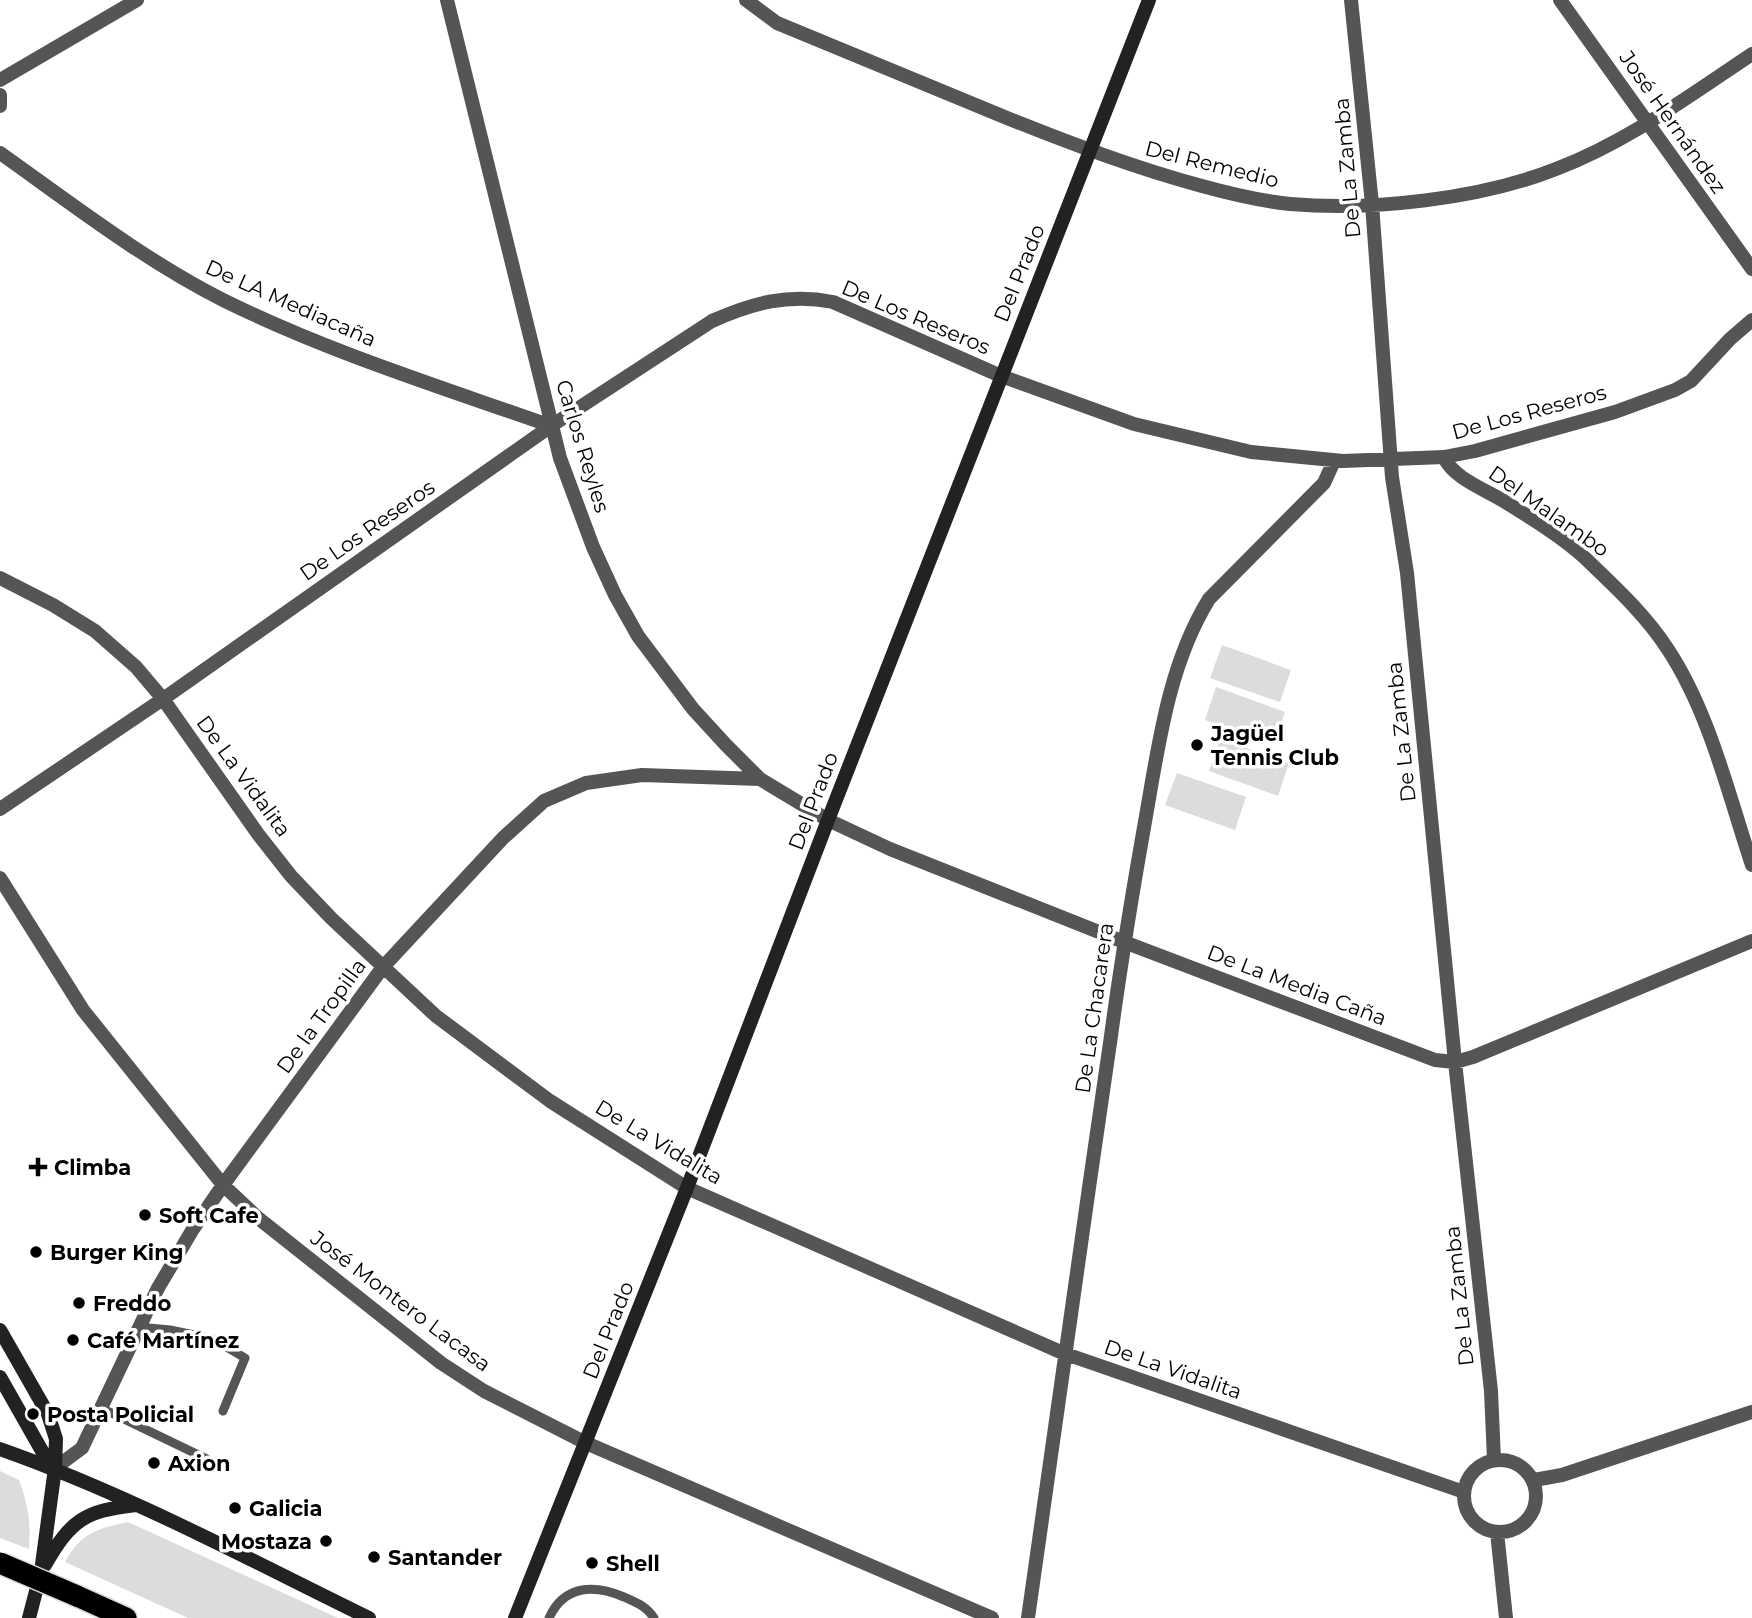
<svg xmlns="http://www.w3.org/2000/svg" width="1752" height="1618" font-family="Montserrat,sans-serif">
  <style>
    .green { fill: #dcdcdc }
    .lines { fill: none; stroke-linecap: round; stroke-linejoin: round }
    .highway-casing { stroke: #dbdbdb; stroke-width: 24 }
    .lane { stroke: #555; stroke-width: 9 }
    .street { stroke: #555; stroke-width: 14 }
    .secondary { stroke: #222; stroke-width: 14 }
    .highway { stroke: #000; stroke-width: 21 }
    .highway-bridge-casing { stroke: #dbdbdb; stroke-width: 24; stroke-linecap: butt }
    .highway-bridge { stroke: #000; stroke-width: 21 }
    .poi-dot { fill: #000; stroke: #fff; stroke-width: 2.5 }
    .labels { text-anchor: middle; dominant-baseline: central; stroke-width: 7; stroke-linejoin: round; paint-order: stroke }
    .street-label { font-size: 21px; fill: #000; stroke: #fff }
    .poi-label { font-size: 21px; font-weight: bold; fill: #000; stroke: #fff; text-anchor: start }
  </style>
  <rect width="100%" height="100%" fill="#fff"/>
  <path class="green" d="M1222,645L1291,670L1280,702L1210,678Z
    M1216,687L1285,712L1274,744L1205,720Z
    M1220,739L1289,763L1278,796L1209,771Z
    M1177,773L1246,797L1235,830L1165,805Z
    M0,1471L19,1480C28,1504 31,1523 29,1549L0,1538Z
    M128,1522L338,1618H188L65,1562C81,1533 96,1529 128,1522Z"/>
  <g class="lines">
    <g class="highway-casing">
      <path id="highway" d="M77,1596L126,1618"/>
    </g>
    <path class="lane" d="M138,1327L170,1330L213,1339L245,1358L223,1411
      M101,1408L207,1459
      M549,1618C564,1585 594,1584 624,1597C637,1603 646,1606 654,1618"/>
    <path class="street" d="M447,0L560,458L593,547L615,595L638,636L693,709L726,745L760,779L828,820L890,849L1124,942L1435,1060L1455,1062L1473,1057L1752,941
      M746,0L777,23C854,55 931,86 1007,118C1072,144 1135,168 1202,186C1231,194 1261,201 1290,204C1372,211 1480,199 1556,169C1627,142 1689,96 1752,54
      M1351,0L1372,204L1392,477L1407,573L1455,1062L1491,1391L1494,1460
      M1560,0L1752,269
      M0,80L137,0
      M0,95V106
      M0,153C72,204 144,260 223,300C328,352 441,387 551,426
      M1444,457C1453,478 1484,489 1502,500C1528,516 1564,538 1585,558C1614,586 1645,614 1667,648C1709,711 1728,793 1752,865
      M0,578L53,605L95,631L136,667L163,699L258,834L291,876L331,918L436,1016L550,1101L687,1188L1063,1353L1464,1492
      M0,809L163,699L551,426L712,321C752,303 789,293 833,302L1001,376L1134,424L1251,452L1343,461L1444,457L1475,451L1615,412L1675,390L1691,381L1730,339L1752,320
      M0,878L83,1010L223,1185L258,1218L441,1363L484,1391L586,1443L992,1618
      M1464 1496a36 36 0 1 1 72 0a36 36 0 1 1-72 0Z
      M55,1468L82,1448L158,1288L193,1229L223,1185L383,967L503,838L544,801L586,783L642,775L760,779
      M1534,1480L1562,1475L1752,1412
      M1497,1532L1506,1618
      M1028,1618C1054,1424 1083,1230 1111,1036C1121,962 1133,889 1146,816C1159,742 1169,664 1209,599L1324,483L1334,461"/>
    <path class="secondary" d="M0,1330L48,1414L56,1439L55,1468L41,1572L29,1618
      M0,1377L42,1451L54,1467
      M0,1449C128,1494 248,1559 369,1618
      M45,1565C71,1520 84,1511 136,1505
      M515,1618L687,1188L828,820L1149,0"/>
    <use href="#highway" class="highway"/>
    <g class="highway-bridge-casing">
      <path id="highway-bridge" d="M0,1563L77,1596"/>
    </g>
    <use href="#highway-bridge" class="highway-bridge"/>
  </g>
  <g class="poi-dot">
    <circle cx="1197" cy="745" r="7"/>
    <path d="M34.5 1156.5h7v7h7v7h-7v7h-7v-7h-7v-7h7z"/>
    <circle cx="145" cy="1215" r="7"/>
    <circle cx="36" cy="1252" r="7"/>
    <circle cx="79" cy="1303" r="7"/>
    <circle cx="73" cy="1340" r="7"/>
    <circle cx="33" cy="1414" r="7"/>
    <circle cx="154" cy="1463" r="7"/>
    <circle cx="235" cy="1508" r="7"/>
    <circle cx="326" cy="1541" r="7"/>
    <circle cx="374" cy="1557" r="7"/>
    <circle cx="592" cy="1563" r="7"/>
  </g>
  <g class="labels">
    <g class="street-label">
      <text transform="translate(1673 122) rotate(55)">José Hernández</text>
      <text transform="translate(1212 164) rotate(14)">Del Remedio</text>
      <text transform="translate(1347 168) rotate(-95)">De La Zamba</text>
      <text transform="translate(1019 273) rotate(-68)">Del Prado</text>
      <text transform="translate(291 303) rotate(24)">De LA Mediacaña</text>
      <text transform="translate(916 317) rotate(23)">De Los Reseros</text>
      <text transform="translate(1529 412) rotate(-15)">De Los Reseros</text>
      <text transform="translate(583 446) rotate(73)">Carlos Reyles</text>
      <text transform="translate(1549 511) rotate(35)">Del Malambo</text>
      <text transform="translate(367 530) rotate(-35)">De Los Reseros</text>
      <text transform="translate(1401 732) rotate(-96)">De La Zamba</text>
      <text transform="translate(244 776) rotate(54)">De La Vidalita</text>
      <text transform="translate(813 801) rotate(-69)">Del Prado</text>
      <text transform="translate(1297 985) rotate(21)">De La Media Caña</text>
      <text transform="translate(1094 1008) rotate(-82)">De La Chacarera</text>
      <text transform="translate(321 1016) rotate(-54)">De la Tropilla</text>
      <text transform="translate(659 1142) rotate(31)">De La Vidalita</text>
      <text transform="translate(1459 1296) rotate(-96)">De La Zamba</text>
      <text transform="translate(401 1301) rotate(37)">José Montero Lacasa</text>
      <text transform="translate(608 1330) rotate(-68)">Del Prado</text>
      <text transform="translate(1173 1369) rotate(19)">De La Vidalita</text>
    </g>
    <g class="poi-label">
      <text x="1211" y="733">Jagüel<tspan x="1211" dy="24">Tennis Club</tspan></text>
      <text x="54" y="1167">Climba</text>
      <text x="159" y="1215">Soft Cafe</text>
      <text x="50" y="1252">Burger King</text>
      <text x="93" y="1303">Freddo</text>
      <text x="87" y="1340">Café Martínez</text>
      <text x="47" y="1414">Posta Policial</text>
      <text x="168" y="1463">Axion</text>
      <text x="249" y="1508">Galicia</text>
      <text x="312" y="1541" text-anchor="end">Mostaza</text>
      <text x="388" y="1557">Santander</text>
      <text x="606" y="1563">Shell</text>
    </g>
  </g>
</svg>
